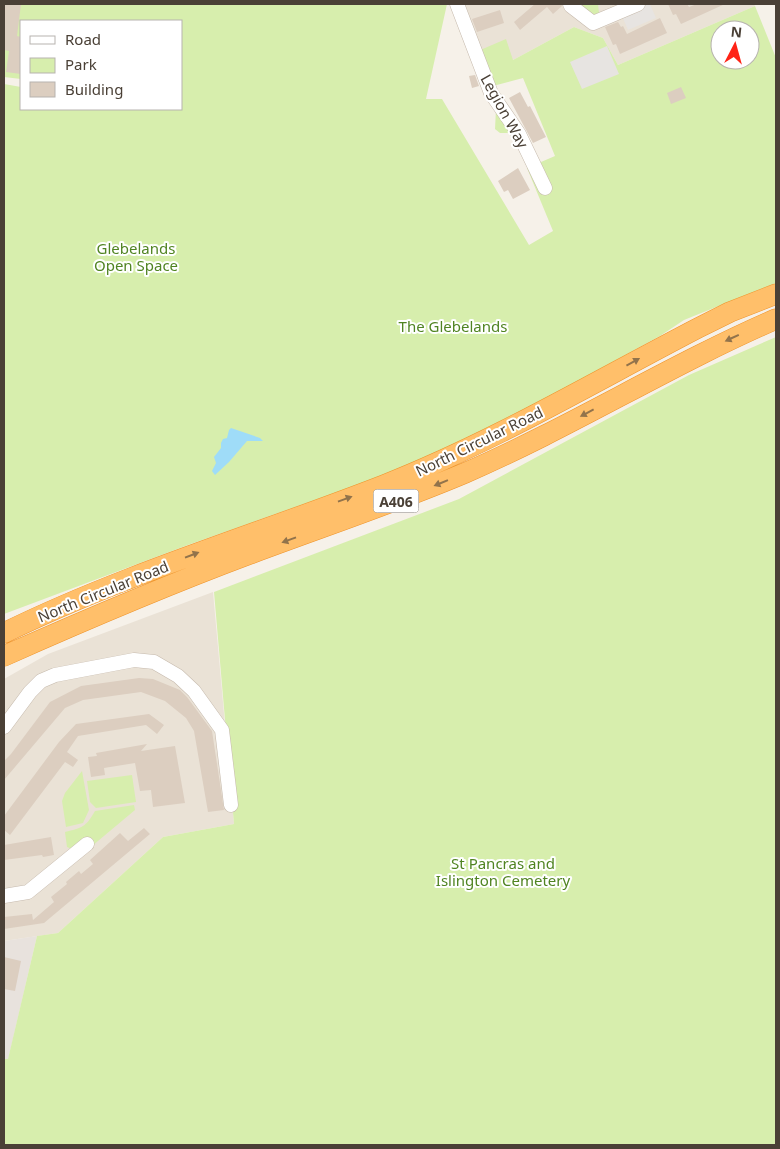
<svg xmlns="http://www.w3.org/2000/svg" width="780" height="1149" font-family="'Noto Sans',sans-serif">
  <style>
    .residential { fill: #eae2d6 }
    .industrial { fill: #e8e2dd }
    .green { fill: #d7eead; fill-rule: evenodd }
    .parking { fill: #e7e4e1 }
    .water { fill: #9fdcf8 }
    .building { fill: #dccec0 }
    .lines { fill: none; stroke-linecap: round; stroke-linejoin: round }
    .minor-casing { stroke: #c6baad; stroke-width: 15 }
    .highway-casing { stroke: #ee932a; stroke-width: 21 }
    .minor { stroke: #fff; stroke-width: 14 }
    .highway { stroke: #ffbf6a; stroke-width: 20 }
    .oneway { fill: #92734b }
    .labels { text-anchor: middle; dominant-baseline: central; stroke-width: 4; stroke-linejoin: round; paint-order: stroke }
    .shield { fill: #fff; stroke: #807972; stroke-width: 1 }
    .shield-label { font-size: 14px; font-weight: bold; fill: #4a4036 }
    .street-label { font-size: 15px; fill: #4a4036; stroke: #fff }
    .park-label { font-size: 15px; fill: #508422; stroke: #fff }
  </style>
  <rect width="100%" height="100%" fill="#f6f1e9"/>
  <path class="residential" d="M461,4H754L755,6L618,65L603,38L574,27L513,60L478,51Z
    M213,592L234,824L163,837L58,933L4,941V679L48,654Z"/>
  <path class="industrial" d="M37,936L8,1060L4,1059V941Z"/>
  <path class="green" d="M4,4H447L426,99H442L529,245L553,231L527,168L555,156L523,78L493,86L478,51L506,39L513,60L574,27L603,38L618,65L755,6L776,58V283L684,320L660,336L494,427L391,473L188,545L4,614V84L21,87V109H181V21H21V79L4,77ZM720,30H750V60H720Z
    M577,4H598L599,13L593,15Z
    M496,109L508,126V133H500L495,129Z
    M776,337V1145H4V1059H8L37,936L58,933L163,837L234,824L214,592L459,499L689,375Z
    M82,771L89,810L83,823L66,827L62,801L65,793Z
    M132,775L136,802L96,808L90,802L87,781Z
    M134,805L135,810L92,846L74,850L67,847L65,832C82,828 86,827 95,811Z"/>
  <path class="parking" d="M648,4H650L656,18L628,30L622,16Z
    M607,46L619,74L582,89L570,62Z"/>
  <path class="water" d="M231,428L260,438L263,441H247L229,462L215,475L212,471L216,463L214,457L221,448V443L223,439L227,438L229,430Z"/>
  <path class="building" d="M4,4H21L17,36L21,37V74L6,72L9,51L4,50Z
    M535,4H561L562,6L553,14L547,7L520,30L514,22Z
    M668,4H687L689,7L697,4H725L681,24L676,14L673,15Z
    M500,10L504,23L477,32L472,19Z
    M660,18L667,33L620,54L616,44L613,45L605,27L618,22L621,27L623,26L627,34Z
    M475,75L479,86L472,88L469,76Z
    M681,87L686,98L671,104L667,93Z
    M520,92L528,107L530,106L546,137L533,143L509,98Z
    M518,168L530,190L513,199L508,190L504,192L498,181Z
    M139,678L153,679L180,690L187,697L212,731L224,810L208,812L194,731L186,718L165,701L141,692L83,700L65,708L4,780V761L11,754L50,702L81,686Z
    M149,714L164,725L157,734L146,725L78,736L67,752L78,760L73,767L65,762L10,835L4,830V816L59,742L76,724Z
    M147,744L141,751L175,746L185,803L153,807L151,790L140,791L135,763L104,768L105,775L91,777L88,757L97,756L96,753Z
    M144,828L150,834L44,923L4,929V917L32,914L33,920L54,902L51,897L67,884L66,882L79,871L81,874L93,864L90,860L120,833L128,841Z
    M51,837L54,855L43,857L42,855L4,860V845Z
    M4,957L21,961L15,991L4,989Z"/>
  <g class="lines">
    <g class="minor-casing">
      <path id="minor" d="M457,4L491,93L519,134L545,188
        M570,4L571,6L593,23L638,4
        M4,727L30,692L41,681L55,675L134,660L154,662L178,676L194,691L222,730L231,805
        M4,896L28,892L87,844"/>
    </g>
    <g class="highway-casing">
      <path id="highway" d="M4,633C126,573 258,534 384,485C493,442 594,382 698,328L730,312L776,294
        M4,656C85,620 167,585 250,554C322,527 394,503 465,473C571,427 670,365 776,319"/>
    </g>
    <use href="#minor" class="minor"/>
    <use href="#highway" class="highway"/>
  </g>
  <defs><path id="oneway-solid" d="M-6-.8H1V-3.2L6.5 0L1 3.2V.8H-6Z" transform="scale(1.25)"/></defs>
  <g class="oneway">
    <use href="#oneway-solid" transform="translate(732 338) rotate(155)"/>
    <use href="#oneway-solid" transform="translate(633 362) rotate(-29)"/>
    <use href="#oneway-solid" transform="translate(587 413) rotate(152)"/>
    <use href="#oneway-solid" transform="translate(441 483) rotate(158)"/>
    <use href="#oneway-solid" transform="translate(345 499) rotate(-20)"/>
    <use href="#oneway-solid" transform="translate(289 540) rotate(160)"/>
    <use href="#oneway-solid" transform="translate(192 555) rotate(-21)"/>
  </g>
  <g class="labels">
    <rect class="shield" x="373.5" y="489.5" width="45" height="23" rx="4"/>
    <g class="shield-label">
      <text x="396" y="501">A406</text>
    </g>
    <g class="street-label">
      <text transform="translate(505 111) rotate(61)">Legion Way</text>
      <text transform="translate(479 441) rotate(-26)">North Circular Road</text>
      <text transform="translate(103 591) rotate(-22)">North Circular Road</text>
    </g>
    <g class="park-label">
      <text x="136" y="248">Glebelands<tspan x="136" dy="17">Open Space</tspan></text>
      <text x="453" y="326">The Glebelands</text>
      <text x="503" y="863">St Pancras and<tspan x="503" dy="17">Islington Cemetery</tspan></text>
    </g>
  </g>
  <rect width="780" height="1149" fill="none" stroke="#4a4036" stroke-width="10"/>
  <rect x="20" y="20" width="162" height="90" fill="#ffffff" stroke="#b7b3af"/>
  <rect x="30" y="36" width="25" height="8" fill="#ffffff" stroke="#b7b3af"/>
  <text x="65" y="45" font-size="15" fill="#4a4036">Road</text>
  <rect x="30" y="58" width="25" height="15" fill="#d7eead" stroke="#b7b3af"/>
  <text x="65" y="70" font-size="15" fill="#4a4036">Park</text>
  <rect x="30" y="82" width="25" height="15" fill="#dccec0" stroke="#b7b3af"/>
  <text x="65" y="95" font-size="15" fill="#4a4036">Building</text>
  <g transform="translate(735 45) rotate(6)"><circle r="24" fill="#ffffff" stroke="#b7b3af"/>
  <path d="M0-4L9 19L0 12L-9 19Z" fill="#ff2316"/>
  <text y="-8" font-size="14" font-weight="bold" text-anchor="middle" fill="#4a4036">N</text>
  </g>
</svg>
